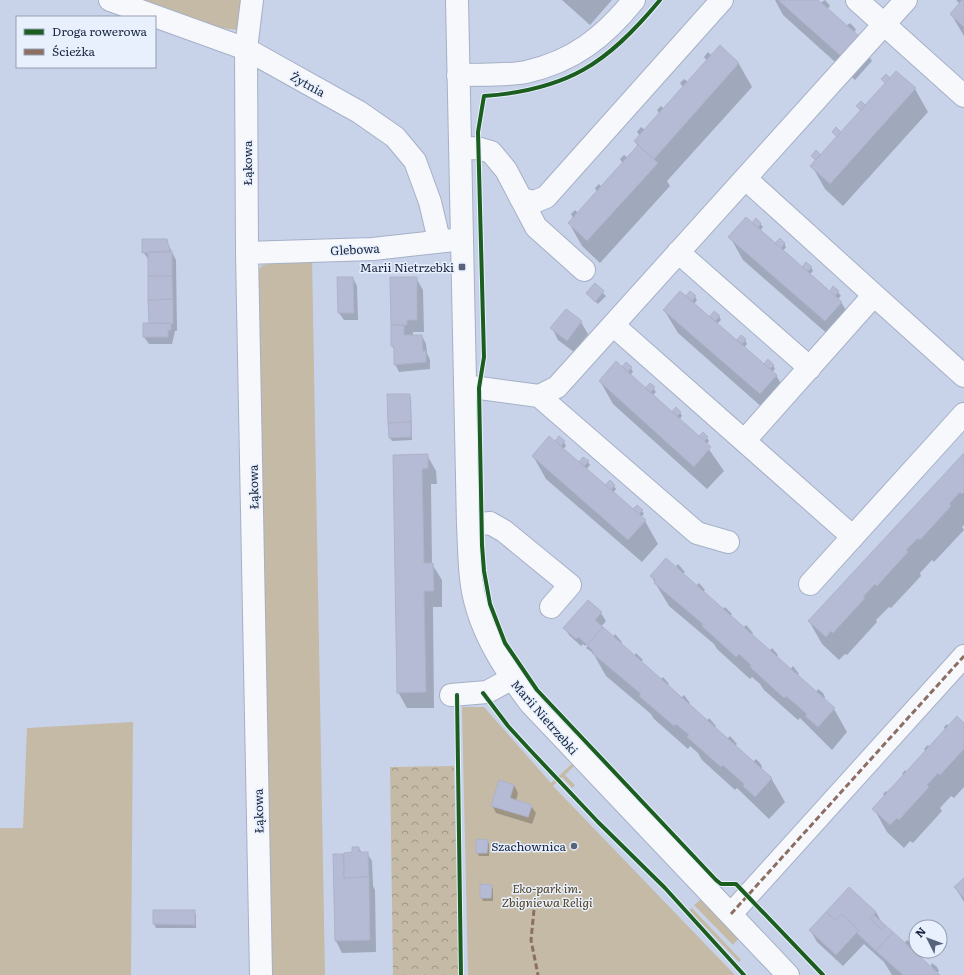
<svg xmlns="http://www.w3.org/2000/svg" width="964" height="975" font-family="Literata,serif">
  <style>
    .green { fill: #c5baa5 }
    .forest { fill: url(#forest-crowns) }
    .shadow { fill: #0003 }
    .building { fill: #b5bbd4; stroke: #aeb2ca }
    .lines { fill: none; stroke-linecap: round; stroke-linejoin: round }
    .minor-casing { stroke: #a5b0c7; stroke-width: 24 }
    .minor { stroke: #f7f8fc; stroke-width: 22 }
    .quiet { stroke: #8d6e63; stroke-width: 3; stroke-dasharray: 6 3; stroke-linecap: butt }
    .cycleway-casing { stroke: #e8f0fe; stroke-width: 6 }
    .cycleway { stroke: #1b5e20; stroke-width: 4 }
    .poi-dot { fill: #56637b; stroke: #e8f0fe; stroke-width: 1.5 }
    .labels { text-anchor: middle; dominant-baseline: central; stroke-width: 3; stroke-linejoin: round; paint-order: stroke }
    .street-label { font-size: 12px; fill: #19263f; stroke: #e8f0fe }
    .poi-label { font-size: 12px; fill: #19263f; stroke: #e8f0fe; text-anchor: end }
    .park-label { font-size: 12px; font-style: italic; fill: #51401d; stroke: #e8f0fe }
  </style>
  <defs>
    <pattern id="forest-crowns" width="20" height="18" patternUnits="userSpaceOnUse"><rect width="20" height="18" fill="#c5baa5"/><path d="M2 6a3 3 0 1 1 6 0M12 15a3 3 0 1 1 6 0" fill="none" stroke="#9f9788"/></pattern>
  </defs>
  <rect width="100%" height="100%" fill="#c8d3ea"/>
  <path class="green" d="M144,0H245V15L237,30L222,28Z
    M312,258L325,975H268L251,278L263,265Z
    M462,707H484L551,783L574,762L575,765L565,775L575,785L572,788L562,777L553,786L735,975H468Z
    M133,722L131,975H0V828H23L27,728Z
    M701,899L739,938L733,945L694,905Z
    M692,908L741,960L739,962L689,910Z"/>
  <path class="forest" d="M454,766L459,975H393L390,767Z"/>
  <path class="shadow" d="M562,0H612L590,25Z
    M775,0H817L820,3L825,0L830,6L827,9L846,26L850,23L854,27L856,30L853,33L859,38L872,61L855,80L783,15Z
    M956,0H964V36L951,14L960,4Z
    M720,47L739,64L752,87L667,181L670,186L600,263L582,246L569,223L573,218L571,214L575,210L578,213L597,192L595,188L599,184L602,187L623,164L620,159L624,155L628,158L638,147L635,141L640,136L637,132L641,127L645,130L659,113L657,110L661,106L664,109L683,87L680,83L684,79L688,82L707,61L704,57L708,52L712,56Z
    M882,79H890L915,89L928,112L843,206L825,189L812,166L816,161L812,156H821L837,138L833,133H841L861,112L857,106L861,102L865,107L886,84Z
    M756,219L763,227L760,231L778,247L784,243L786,247L783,251L802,268L811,267L813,271L810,274L830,292L834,288L838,292L841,296L838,299L841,302L855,325L839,344L743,260L730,237L755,227Z
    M166,240L176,260L177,331H175L172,344H149L144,337L150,324L149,260L143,252Z
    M353,278L357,286L358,320H344L339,313Z
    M416,278L423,290L424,332H413V336H422L426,344L427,353L430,360V369L399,372L395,364V351L392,346Z
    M595,285L606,296L598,304L587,294Z
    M687,296L695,297L697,300L694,304L710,318L714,312L719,316L721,320L717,324L740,343L738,340L741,336L745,340L747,344L744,348L765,365H773L775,369L772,372L776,375L789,398L773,417L678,333L664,310L690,300Z
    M566,310L581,322L588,334L574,352L558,340L552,328Z
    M631,368L633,372L630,375L645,389L650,384L656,392L652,396L675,416L673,412H680L682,416L679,420L699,438L703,434L707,438L709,441L706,445L724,471L707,489L613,404L600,381Z
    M409,395L411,398L412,440L392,441L390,438Z
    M556,441L564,442L566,446L563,449L579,463L583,458L588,462L590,465L586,470L609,489L614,486L616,489L613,493L633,511H642L644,514L641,517L645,521L658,544L642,562L546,479L533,456L558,445Z
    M427,455L436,471L437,484H431L432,564L442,580V607H433L434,708H407L398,692L394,456Z
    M964,455V525L962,527L964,530L934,562L932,560L920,573L921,576L891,608L889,607L876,620L877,622L847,655L845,654L839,660L822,644L809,621Z
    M678,564L685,572L682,574L699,588L697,585L699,583L705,590L703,592L722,610L725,607L732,614L730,616L743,628L746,625L753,633L751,635L769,651L772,648L778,655L776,658L790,670L793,666L799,674L797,676L816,692L818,689L823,693L825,697L823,699L834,709L847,732L832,750L800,718L798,720L764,690L760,684L752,677L750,679L717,649L714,644L669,606L651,576L679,570L676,566Z
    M588,601L601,613L606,621L585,646L583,644L581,646L569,635L565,628Z
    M603,629L613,637L615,634L622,642L620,644L634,656L636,653L643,660L641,662L660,680L663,677L669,684L667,686L681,698L684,695L690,703L688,705L707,721L709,718L716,726L714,728L727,739L730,736L737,744L735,746L753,762L756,759L760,763L762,767L761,769L771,778L785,802L769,819L737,788L735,790L702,760L698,753L690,746L688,749L654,719L651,714L606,676L593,653L586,648Z
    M947,724L949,727L964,724V787L954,798L951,796L940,808L942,811L913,843L910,841L904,848L887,832L874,809L885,797L883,794L886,791L887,792L904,776L902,774L905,770L907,773L926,752L924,749L928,745L930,748L945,730L944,727Z
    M514,785L518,793L516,801L531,806L536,813L532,824L496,813L492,805Z
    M487,841L489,844V856H479L477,852Z
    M359,848L362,853H367L372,861L373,886L375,890L376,952L342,953L336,941L334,855L353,853Z
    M964,879V902L955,887Z
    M491,886L493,889V901H483L481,897Z
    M154,911H194L196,915V928H156L154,924Z
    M876,912L883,925L908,947L905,942L907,940L911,944L913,947L911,950L933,970L931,965L932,963L937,967L939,971L936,974L938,975H892L884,962L864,944L843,966L817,942L810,930Z"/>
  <path class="building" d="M778,0H818L860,37L842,57Z
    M962,0H964V27L950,14Z
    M720,45L739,63L654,159L634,141Z
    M896,71L916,88L830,184L810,166Z
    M886,74L890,78L885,83L881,79Z
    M861,101L865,105L861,111L856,106Z
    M836,127L841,132L837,137L832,132Z
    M638,145L658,163L587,241L568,223Z
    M816,150L821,155L816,160L811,156Z
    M746,217L842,302L825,321L728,237Z
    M756,218L761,223L758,228L752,223Z
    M780,238L785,243L781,248L775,243Z
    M142,239H167L170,252L142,253Z
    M172,251V276H148V252Z
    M806,262L812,267L808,271L802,267Z
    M148,276H172L173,299L148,300Z
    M337,277H353L354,313H338Z
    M390,277H417V320H407V325H391Z
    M595,283L604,291L595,302L586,293Z
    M833,286L839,291L835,296L830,291Z
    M680,291L777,375L760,394L663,310Z
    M690,291L696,296L692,301L686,296Z
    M173,299V324L149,323L148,300Z
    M566,309L582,321L567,341L550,328Z
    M714,311L720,316L715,321L710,316Z
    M143,323H171V330H168V337H143Z
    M391,325H404V335H422L423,351H426V362L394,365V346H391Z
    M741,335L746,339L742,344L737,340Z
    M768,359L774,365L770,369L764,364Z
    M616,361L711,447L694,467L599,381Z
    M626,362L632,367L628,372L622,367Z
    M650,383L655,387L650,393L645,388Z
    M387,394H410L411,422L388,423Z
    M676,407L681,412L677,416L672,412Z
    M411,422V437L389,438L388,423Z
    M703,432L708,437L704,441L699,436Z
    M549,436L646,520L628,540L532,456Z
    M559,436L565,441L561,446L555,441Z
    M964,453V492L962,494L960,492L949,504L951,506L920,540L918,538L906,550L908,552L877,586L875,584L863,597L865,598L833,633L831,631L826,637L808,621Z
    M428,454V468L422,469L424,563H433L434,591H424L426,692L397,693L393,455Z
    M583,457L589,461L584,466L579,462Z
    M610,480L615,485L611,490L605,485Z
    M637,505L643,510L639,514L633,509Z
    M666,558L835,708L818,727L805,716L807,714L786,696L784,698L750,667L751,665L739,654L736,657L702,626L703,624L654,583L656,581L650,576Z
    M588,600L602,612L595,620L603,627L587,645L578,637L576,639L563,628Z
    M603,627L772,778L755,797L743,786L744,784L723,765L721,767L687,737L689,735L676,724L674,726L639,696L641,694L592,653L593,651L587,645Z
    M957,716L964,723V749L940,775L938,773L927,785L929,787L899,820L897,818L890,825L872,809Z
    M499,780L514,785L510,798L532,805L528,817L491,806Z
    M476,839L488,840L487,853H476Z
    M352,847H359V852H368L369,877L344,878V853L352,852Z
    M333,854H343L344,878L369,877L370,940L335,941Z
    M964,878V898L954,887Z
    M480,884L492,885L491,898H480Z
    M849,887L876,912L870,919L881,929L885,925L893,932L876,951L857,933L859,930L842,914L835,920L826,912Z
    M153,910H195V925L153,924Z
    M826,912L835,920L842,914L859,930L836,955L809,930Z
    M874,915L885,925L881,929L870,919Z
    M893,932L904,942L940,975H903L876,951Z"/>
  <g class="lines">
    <g class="minor-casing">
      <path id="minor" d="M110,0L246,49L359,112L395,137L415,161L430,202L439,240
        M252,0L246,49L247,253L261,975
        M457,0L468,525C469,543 469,560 471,578C476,626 503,667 531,704L788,975
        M857,0L964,96
        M458,75C479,74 506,76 526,72C574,61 604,37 634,0
        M460,149L477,148L491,152L506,170L536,227L584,270
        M521,199L534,202L546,197L722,0
        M678,252L810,368
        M247,253L373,249L454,240
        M874,295L964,376
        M613,325L853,537
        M465,386L539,396L557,387L906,0
        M539,396L697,533L728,542
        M745,440L874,295L746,179
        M468,525L490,523L504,531L570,585L551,607
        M810,584L964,414
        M451,695L487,692L511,679
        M731,914L964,656"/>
    </g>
    <use href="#minor" class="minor"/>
    <path class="quiet" d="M534,910L531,940L538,975
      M731,914L964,656"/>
    <g class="cycleway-casing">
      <path id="cycleway" d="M660,0C607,64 567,90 484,96L478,132L484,357L479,388L482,545L484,571L490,604L505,643L537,690L716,880L721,884H736L823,975
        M483,693L508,726L530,750L598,822L665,888L744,975
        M457,695L461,975"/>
    </g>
    <use href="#cycleway" class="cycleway"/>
  </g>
  <g class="poi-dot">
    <rect x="458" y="263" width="8" height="8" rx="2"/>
    <circle cx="574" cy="846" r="4"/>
  </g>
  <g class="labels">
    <g class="street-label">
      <text transform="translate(308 84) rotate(29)">Żytnia</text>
      <text transform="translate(247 163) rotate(-90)">Łąkowa</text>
      <text transform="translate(355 249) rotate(-3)">Glebowa</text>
      <text transform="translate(253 487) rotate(-91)">Łąkowa</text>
      <text transform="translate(545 717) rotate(49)">Marii Nietrzebki</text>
      <text transform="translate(258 811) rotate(-91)">Łąkowa</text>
    </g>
    <g class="poi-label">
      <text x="454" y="267">Marii Nietrzebki</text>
      <text x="566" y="846">Szachownica</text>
    </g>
    <g class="park-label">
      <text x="547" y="888">Eko-park im.<tspan x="547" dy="14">Zbigniewa Religi</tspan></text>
    </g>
  </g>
  <rect x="16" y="16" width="140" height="52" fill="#e8f0fe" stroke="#959fb2"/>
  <rect x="24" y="29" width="20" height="6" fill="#1b5e20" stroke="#959fb2"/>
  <text x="52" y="36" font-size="12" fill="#19263f">Droga rowerowa</text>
  <rect x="24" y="49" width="20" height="6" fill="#8d6e63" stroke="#959fb2"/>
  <text x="52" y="56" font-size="12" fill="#19263f">Ścieżka</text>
  <g transform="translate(928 939) rotate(312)"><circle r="19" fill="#e8f0fe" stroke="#959fb2"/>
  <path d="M0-3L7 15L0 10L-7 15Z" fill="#56637b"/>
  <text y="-6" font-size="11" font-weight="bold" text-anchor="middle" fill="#19263f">N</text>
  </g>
</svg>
